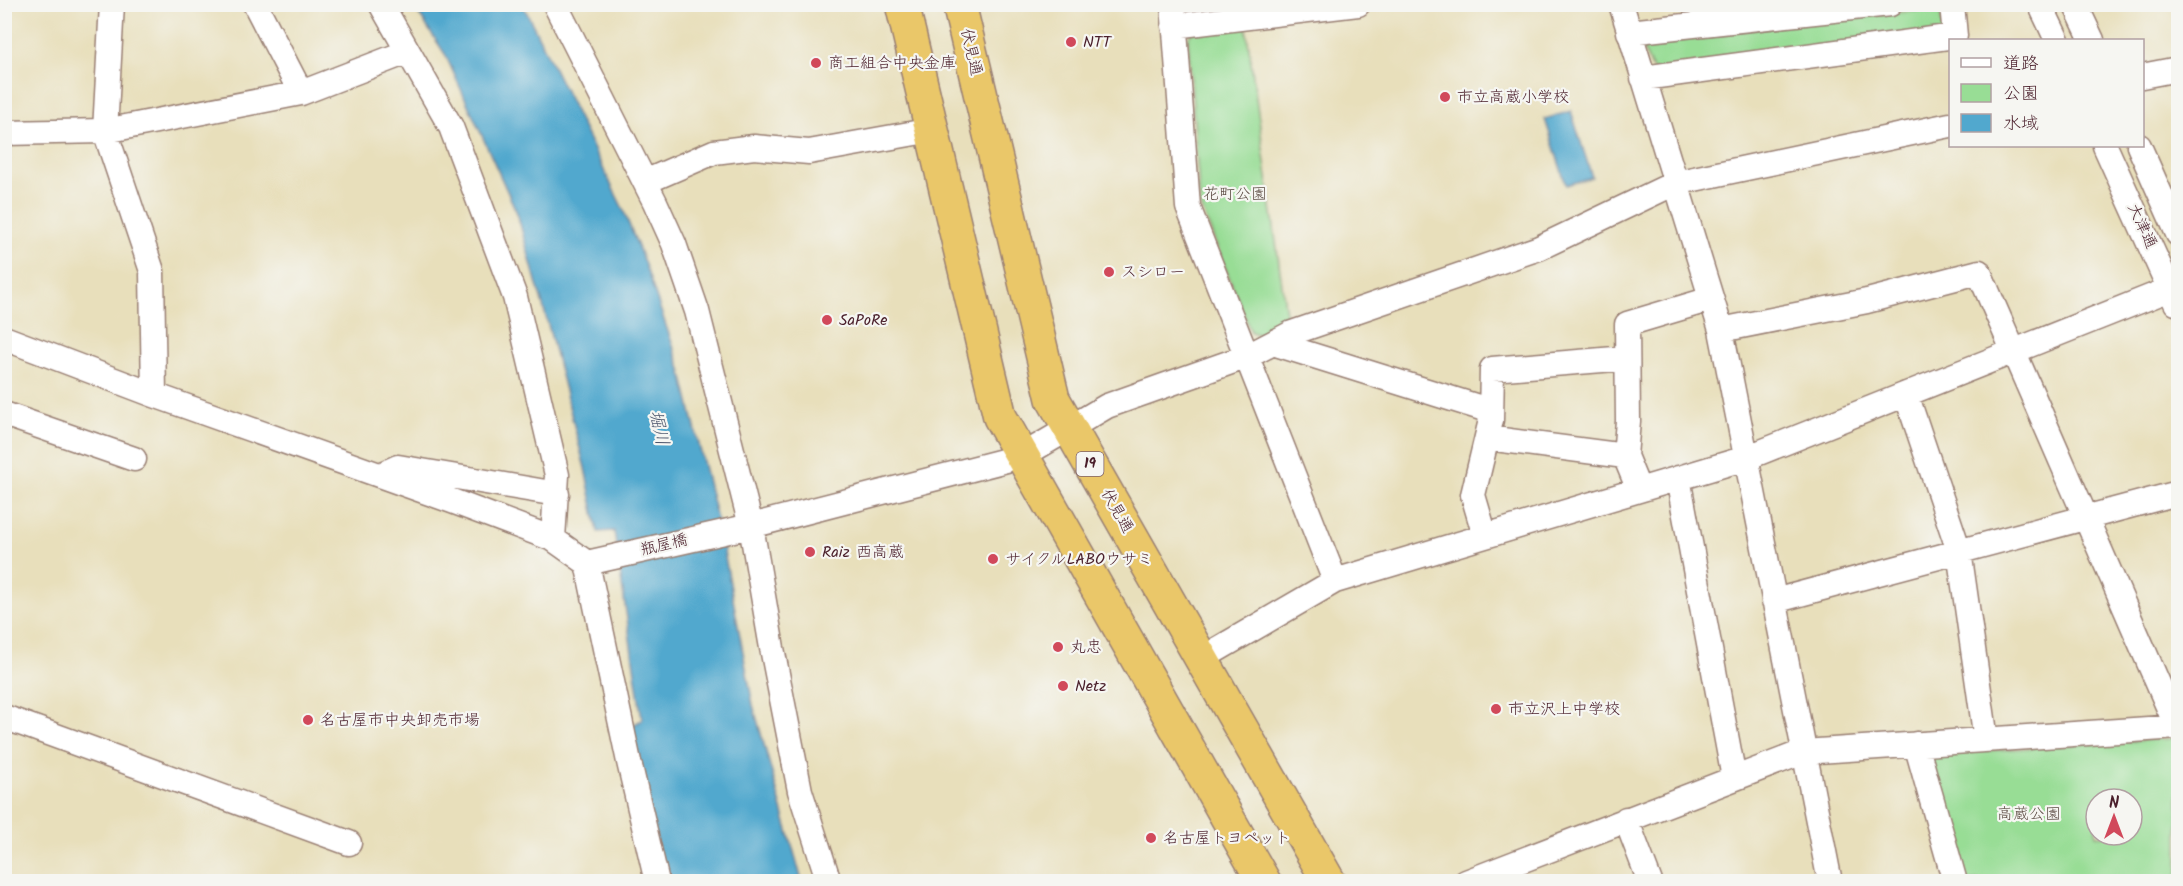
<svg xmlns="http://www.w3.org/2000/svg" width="2183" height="886" font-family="Kalam,'Klee One',sans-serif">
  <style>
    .green { fill: #98dd95; stroke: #717e60; stroke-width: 1.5; fill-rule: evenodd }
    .water { fill: #51a8ce; stroke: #4e647c; stroke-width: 1.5 }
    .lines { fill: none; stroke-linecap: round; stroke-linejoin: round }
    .minor-casing { stroke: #997f73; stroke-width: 27 }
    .highway-casing { stroke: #997f73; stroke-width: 36 }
    .minor { stroke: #fff; stroke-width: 24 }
    .highway { stroke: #eac769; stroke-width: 33 }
    .poi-dot { fill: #d1495b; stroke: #f6f6f2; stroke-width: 2 }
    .labels { text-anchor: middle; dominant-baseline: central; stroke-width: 4.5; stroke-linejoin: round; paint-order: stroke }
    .shield { fill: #f6f6f2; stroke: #7e6067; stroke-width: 1.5 }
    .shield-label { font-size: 15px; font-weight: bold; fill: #4a1f2b }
    .poi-label { font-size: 16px; fill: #4a1f2b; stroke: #f6f6f2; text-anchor: start }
    .street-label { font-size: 16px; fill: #4a1f2b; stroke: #f6f6f2 }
    .park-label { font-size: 16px; fill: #5e4e46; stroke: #f6f6f2 }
    .water-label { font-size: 18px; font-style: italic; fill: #4d566c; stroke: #f6f6f2 }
  </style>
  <rect width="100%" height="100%" fill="#f6f6f2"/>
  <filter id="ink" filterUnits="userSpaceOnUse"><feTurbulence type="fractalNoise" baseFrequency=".0167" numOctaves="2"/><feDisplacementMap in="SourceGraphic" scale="12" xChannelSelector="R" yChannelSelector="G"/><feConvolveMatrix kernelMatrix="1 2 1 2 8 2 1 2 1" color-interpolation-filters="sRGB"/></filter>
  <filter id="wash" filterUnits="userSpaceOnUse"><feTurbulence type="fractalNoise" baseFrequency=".008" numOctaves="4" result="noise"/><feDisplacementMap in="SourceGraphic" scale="24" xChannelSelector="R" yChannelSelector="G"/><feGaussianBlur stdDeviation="1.35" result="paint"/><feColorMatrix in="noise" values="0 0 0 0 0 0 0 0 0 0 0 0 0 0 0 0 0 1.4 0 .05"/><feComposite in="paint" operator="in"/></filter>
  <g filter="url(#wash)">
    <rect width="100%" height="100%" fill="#e8dfbb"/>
    <path class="green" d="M1940,8L1943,32L1654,71L1641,46L1646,40Z
      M1246,26L1287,321L1260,335L1251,332L1200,204L1188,39L1192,32Z
      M2178,738V881H1963L1931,760L1937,754ZM2096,799H2132V835H2096Z"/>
    <path class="water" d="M413,5H523L623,209L644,262L681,369L722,541L753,705L802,881H662L631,726L642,720L614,531L598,532L585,468L545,313L517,213L445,54Z
      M1571,111L1592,177L1566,185L1545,119Z"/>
  </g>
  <g filter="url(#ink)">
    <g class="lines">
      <g class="minor-casing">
        <path id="minor" d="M112,4L105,131L152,271L154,395
          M255,4L301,93
          M381,4L451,127L515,297L557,475L553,539
          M555,4L655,202L674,244L697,311L751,526L772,648L800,791L829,882
          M1173,4L1188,207L1335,581
          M1621,4L1721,330L1830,882
          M2040,4L2057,40
          M2075,4L2092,40
          M1174,26L1358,4
          M1629,32L1890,4
          M2142,76L2178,69
          M1643,78L1955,36L1952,4
          M4,133L105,131L301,93L407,52
          M2105,146L2176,303
          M2139,146L2178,234
          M645,182L714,152L754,147L809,152L932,130
          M1721,330L1867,301L1979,272L2177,727
          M4,338L154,395L452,501L553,539L587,563L629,762L657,882
          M1273,343L1491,411
          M1906,394L1959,551L1986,740
          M4,414L134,459
          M1487,438L1625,456
          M385,473L398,467L557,494
          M1678,478L1734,778
          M1639,490L1625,456L1628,421L1627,324L1711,299
          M1485,536L1473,495L1491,420L1492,369L1627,358
          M587,563L751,526L1022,456L1107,406L1248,356L1292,333L1539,248L1675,183L1950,125
          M1774,601L2178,493
          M1201,659L1335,581L1746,458L2170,289L2178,293
          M4,717L349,843
          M1916,744L1955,882
          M1626,819L1650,882
          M1466,882L1803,752L2178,727"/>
      </g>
      <g class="highway-casing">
        <path id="highway" d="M902,4L1000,417L1264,882
          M959,4L1053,399L1329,882"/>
      </g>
      <use href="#minor" class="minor"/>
      <use href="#highway" class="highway"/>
    </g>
  </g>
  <g class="poi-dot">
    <circle cx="1071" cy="42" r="6"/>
    <circle cx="816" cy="63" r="6"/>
    <circle cx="1445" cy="97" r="6"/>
    <circle cx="1109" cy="272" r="6"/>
    <circle cx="827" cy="320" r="6"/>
    <circle cx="810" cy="552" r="6"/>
    <circle cx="993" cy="559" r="6"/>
    <circle cx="1058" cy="647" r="6"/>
    <circle cx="1063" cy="686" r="6"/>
    <circle cx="1496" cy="709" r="6"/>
    <circle cx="308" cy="720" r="6"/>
    <circle cx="1151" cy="838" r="6"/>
  </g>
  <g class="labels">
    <rect class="shield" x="1076.5" y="452" width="27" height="24" rx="4.5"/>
    <g class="shield-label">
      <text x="1090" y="464">19</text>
    </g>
    <g class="poi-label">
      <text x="1083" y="42">NTT</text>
      <text x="828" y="63">商工組合中央金庫</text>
      <text x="1457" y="97">市立高蔵小学校</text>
      <text x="1121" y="272">スシロー</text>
      <text x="839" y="320">SaPoRe</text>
      <text x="822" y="552">Raiz 西高蔵</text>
      <text x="1005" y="559">サイクルLABOウサミ</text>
      <text x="1070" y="647">丸忠</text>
      <text x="1075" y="686">Netz</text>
      <text x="1508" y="709">市立沢上中学校</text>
      <text x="320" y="720">名古屋市中央卸売市場</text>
      <text x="1163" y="838">名古屋トヨペット</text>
    </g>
    <g class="street-label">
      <text transform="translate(971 52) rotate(77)">伏見通</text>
      <text transform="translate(2142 226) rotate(65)">大津通</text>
      <text transform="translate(1117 511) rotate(60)">伏見通</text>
      <text transform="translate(664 545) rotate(-13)">瓶屋橋</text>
    </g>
    <g class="park-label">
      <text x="1235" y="194">花町公園</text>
      <text x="2029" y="814">高蔵公園</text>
    </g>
    <g class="water-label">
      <text transform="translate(658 428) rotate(77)">堀川</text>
    </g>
  </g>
  <rect width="2183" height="886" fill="none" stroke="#f6f6f2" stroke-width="24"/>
  <rect x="1949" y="39" width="195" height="108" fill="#f6f6f2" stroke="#b1a0a2" stroke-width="1.5"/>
  <rect x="1961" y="58" width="30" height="9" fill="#ffffff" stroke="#b1a0a2" stroke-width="1.5"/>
  <text x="2003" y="69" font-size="18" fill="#4a1f2b">道路</text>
  <rect x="1961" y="84" width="30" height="18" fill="#98dd95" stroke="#b1a0a2" stroke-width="1.5"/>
  <text x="2003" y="99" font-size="18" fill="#4a1f2b">公園</text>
  <rect x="1961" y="114" width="30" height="18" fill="#51a8ce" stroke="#b1a0a2" stroke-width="1.5"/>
  <text x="2003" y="129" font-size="18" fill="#4a1f2b">水域</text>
  <g transform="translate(2114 817)"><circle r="28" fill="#f6f6f2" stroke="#b1a0a2" stroke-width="1.5"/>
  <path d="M0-4.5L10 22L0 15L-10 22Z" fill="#d1495b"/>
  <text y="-9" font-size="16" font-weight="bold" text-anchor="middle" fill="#4a1f2b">N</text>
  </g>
</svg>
